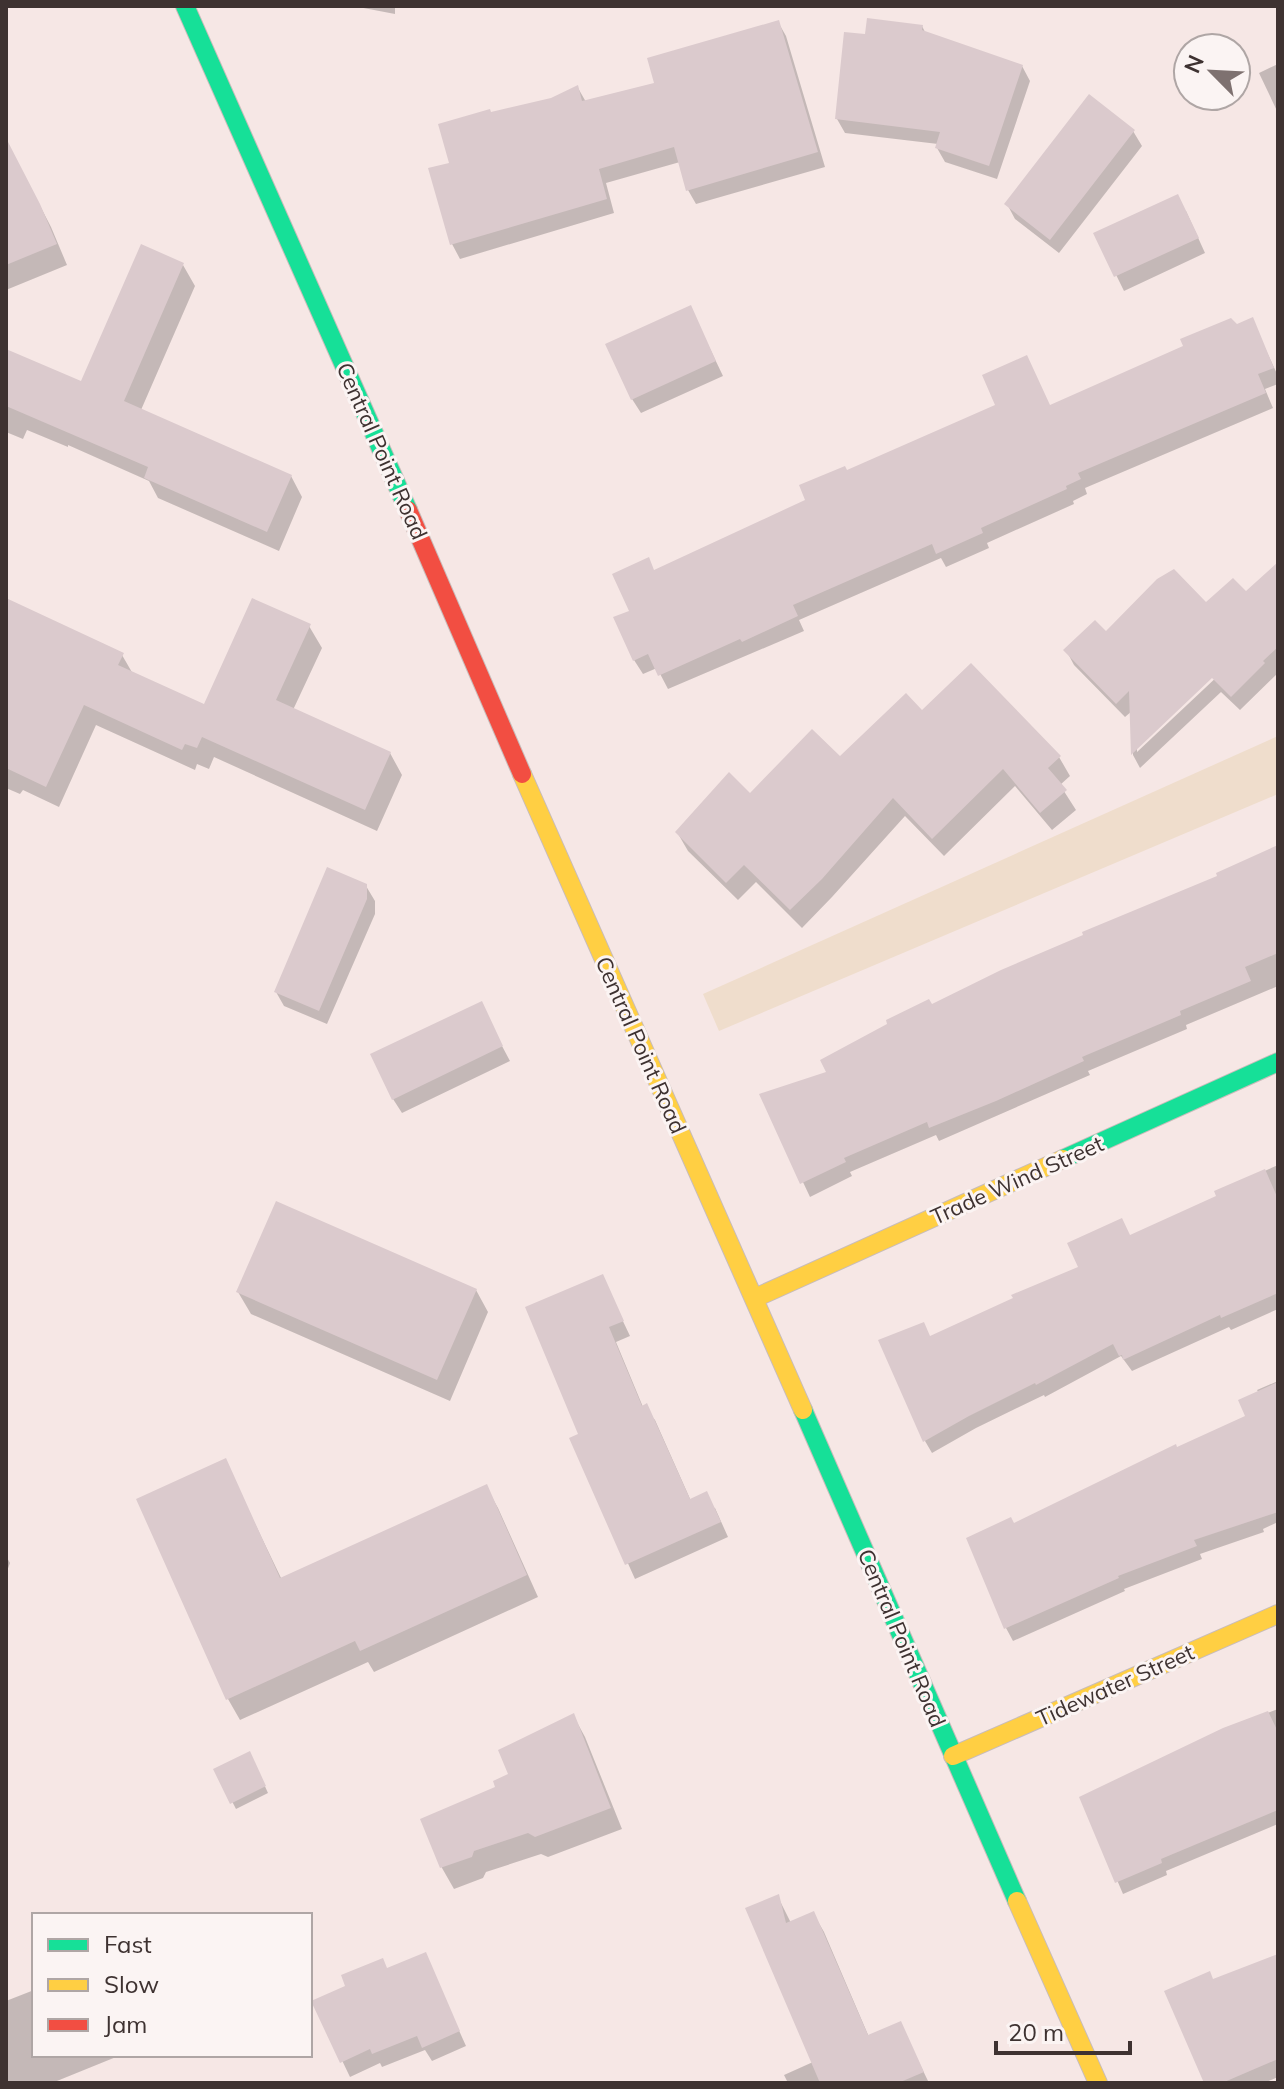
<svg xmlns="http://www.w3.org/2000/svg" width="1284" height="2089" font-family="Mulish,sans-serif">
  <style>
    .green { fill: #efddcc }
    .shadow { fill: #0003; fill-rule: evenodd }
    .building { fill: #dbcacd }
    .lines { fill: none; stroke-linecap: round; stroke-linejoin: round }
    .fast-casing { stroke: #c8bcba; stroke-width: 20 }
    .slow-casing { stroke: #c8bcba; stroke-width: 20 }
    .jam-casing { stroke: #c8bcba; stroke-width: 20 }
    .fast { stroke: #16e098; stroke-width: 18 }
    .slow { stroke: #ffcf43; stroke-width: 18 }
    .jam { stroke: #f24e42; stroke-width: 18 }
    .labels { text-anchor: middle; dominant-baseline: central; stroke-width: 6; stroke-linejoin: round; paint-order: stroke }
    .street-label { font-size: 22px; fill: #3e3231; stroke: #fbf4f3 }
  </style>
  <rect width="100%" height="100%" fill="#f6e7e5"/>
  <path class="green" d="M1278,736V794L719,1031L703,994Z"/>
  <path class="shadow" d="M353,6H395V14Z
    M778,22L786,36L825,167L696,204L688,190L680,162L606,183L614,213L460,259L452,244V164L491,114L551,100L578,88L586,102L656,85Z
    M922,26L926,34L1022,66L1030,81L997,179L945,162L937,148L938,144L845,133L837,119L867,37Z
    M1278,64V113L1259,73Z
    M1133,131L1142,146L1059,253L1015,219L1007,204Z
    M6,140L51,227L67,265L6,290Z
    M1186,211L1205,253L1124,291L1096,234Z
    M183,265L195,286L141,410L291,476L302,497L279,551L158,498L149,481L68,445V447L27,430L23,439L6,432V351L82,384Z
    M690,307L723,376L641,413L632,399Z
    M1252,320L1278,376V384L1265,389L1273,408L1085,488L1087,494L1073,501L1074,504L987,543L989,548L946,567L941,558L799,620L804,631L668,689L657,668L643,674L634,660L631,612L655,571L808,501L846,473L998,406L1026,357L1050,407Z
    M1278,565V673L1240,710L1221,692L1140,768L1133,755L1132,711L1125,717L1074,665L1066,650L1105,634L1246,594ZM1218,670L1221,673L1137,752V746Z
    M6,600L122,655L133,674L205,707L309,626L322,648L293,710L390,753L402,775L377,831L214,757L209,769L197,764L195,770L96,725L59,807L23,790L20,794L6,788Z
    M922,713L1059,757L1070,776L1060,785L1076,810L1052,830L1015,786L944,856L905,816L832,897L802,928L756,882L738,900L688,851L677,832L750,796L840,759Z
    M1278,846V986L1186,1025L1187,1029L1088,1071L1090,1075L939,1141L936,1135L850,1172L852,1176L810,1197L762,1095L829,1074L932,1007L1220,877Z
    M366,886L375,901V914L327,1024L284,1006L276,992Z
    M486,1016L510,1061L402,1113L393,1099Z
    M1278,1165V1309L1231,1330L1229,1327L1132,1371L1121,1356L1045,1397L1044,1395L976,1428L932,1453L925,1441L931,1338L1080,1268L1130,1237L1219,1196L1217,1192Z
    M602,1277L630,1336L616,1342L643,1407L655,1420L691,1501L715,1508L728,1537L635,1579L572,1439L581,1435Z
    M476,1290L488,1312L450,1401L251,1314L238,1292Z
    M1278,1381V1522L1263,1529L1264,1532L1200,1554L1202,1559L1124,1589L1125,1591L1013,1641L1006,1628L1014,1526L1248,1417L1259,1393L1257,1390Z
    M225,1461L282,1580L486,1487L498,1508L538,1597L374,1672L368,1662L240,1720L228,1699Z
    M6,1556L10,1563L6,1574Z
    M1278,1709V1824L1166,1871L1167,1875L1123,1894L1082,1798L1224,1730Z
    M573,1715L585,1737L622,1829L548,1857L541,1854L486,1872L483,1878L454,1889L442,1868L423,1820L498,1788Z
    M253,1760L268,1793L236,1809L216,1770Z
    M778,1897L791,1923L813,1913L824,1932L869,2037L900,2023L929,2083H788L784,2075L813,2062Z
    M425,1955L466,2046L432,2061L425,2050L382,2067L380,2063L350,2077L314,2002Z
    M1278,1956V2077L1264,2083H1206L1213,1982Z
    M34,1990V2055H121L52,2083H6V2001Z"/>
  <path class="building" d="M867,18L923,25L922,30L1023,65L989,166L935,148L940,132L835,119L844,32L865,34Z
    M779,20L818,152L686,191L674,147L599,169L607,199L450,245L428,168L449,163L438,124L490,109L491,112L551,98L578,85L582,101L654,83L647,58Z
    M1089,94L1135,130L1050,240L1004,204Z
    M6,138L40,204L57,244L6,265Z
    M1178,194L1199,238L1114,277L1093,233Z
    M141,244L184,263L124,401L292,475L267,532L144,478L148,467L6,406V349L81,381Z
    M691,305L716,361L631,400L605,344Z
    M1253,317L1274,368L1258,374L1266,393L1078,473L1081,479L1066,486L1067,489L981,528L983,533L936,554L932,544L793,605L798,616L742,642L740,639L658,676L648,654L633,661L613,617L629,611L612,574L649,557L654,570L805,500L799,485L845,466L847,470L995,405L982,375L1027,355L1050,405L1183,346L1180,339L1231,318L1237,324Z
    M1278,562V647L1263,661L1265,663L1231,697L1212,678L1131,755L1129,691L1116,704L1063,650L1095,620L1106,631L1157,579L1174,569L1206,602L1233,578L1246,591Z
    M6,598L124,653L118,665L204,704L252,598L311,624L276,700L391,752L365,810L202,737L197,748L185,744L182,750L84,705L46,787L6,768Z
    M971,663L1061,756L1048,768L1067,790L1040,813L1003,769L932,839L893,798L822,879L790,910L744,865L726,883L675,832L729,772L750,793L812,729L840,756L906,693L922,710Z
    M1278,845V953L1245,967L1251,981L1180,1011L1181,1015L1082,1057L1084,1061L996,1101L929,1128L927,1122L844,1158L846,1162L800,1184L759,1094L826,1072L820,1060L887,1024L886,1020L929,999L932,1004L1001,970L1083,935L1082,932L1217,876L1216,873Z
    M327,867L367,884V899L319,1011L274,992Z
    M482,1001L503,1046L392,1100L370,1054Z
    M1265,1169L1278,1199V1293L1221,1318L1220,1315L1123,1360L1122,1355L1119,1356L1113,1344L1036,1385L1035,1383L969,1416L923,1442L878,1340L924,1322L930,1336L1013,1298L1011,1295L1078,1267L1067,1243L1122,1218L1130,1235L1216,1196L1214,1191Z
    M276,1201L477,1289L437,1380L236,1292Z
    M603,1274L624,1321L609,1327L642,1406L647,1403L690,1499L707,1491L721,1522L625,1565L569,1438L578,1434L525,1307Z
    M1278,1382V1512L1194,1540L1197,1546L1118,1576L1119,1578L1004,1629L966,1538L1011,1517L1014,1523L1176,1444L1177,1447L1245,1416L1238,1400Z
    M226,1458L280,1578L487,1484L527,1575L360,1651L355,1641L226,1700L136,1499Z
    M1268,1711L1278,1732V1810L1161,1859L1162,1863L1115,1883L1079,1797L1223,1728Z
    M574,1713L611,1808L535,1837L528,1833L474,1851L472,1857L440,1868L420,1819L495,1787L493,1781L508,1774L498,1750Z
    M250,1751L266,1786L230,1804L213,1769Z
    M779,1894L786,1923L814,1911L868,2035L901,2021L924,2072L898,2083H820L745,1908Z
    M426,1952L460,2031L422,2048L417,2036L372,2054L370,2049L340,2063L311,2001L345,1986L341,1975L383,1958L387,1968Z
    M1278,1954V2059L1222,2083H1204L1164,1991L1210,1971L1213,1979Z"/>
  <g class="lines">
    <g class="fast-casing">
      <path id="fast" d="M185,6L408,510
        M1063,1159L1278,1062
        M803,1410L1017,1901"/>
    </g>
    <g class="slow-casing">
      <path id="slow" d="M522,774L803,1410
        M755,1298L1063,1159
        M953,1756L1278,1614
        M1017,1901L1098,2083"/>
    </g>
    <g class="jam-casing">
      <path id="jam" d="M408,510L522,774"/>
    </g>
    <use href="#fast" class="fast"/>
    <use href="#slow" class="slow"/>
    <use href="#jam" class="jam"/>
  </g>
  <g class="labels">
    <g class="street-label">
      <text transform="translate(382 451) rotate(66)">Central Point Road</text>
      <text transform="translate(641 1045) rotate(66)">Central Point Road</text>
      <text transform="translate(1017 1180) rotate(-24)">Trade Wind Street</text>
      <text transform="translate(902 1638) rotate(67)">Central Point Road</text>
      <text transform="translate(1115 1685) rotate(-24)">Tidewater Street</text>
    </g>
  </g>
  <rect width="1284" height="2089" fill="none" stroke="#3e3231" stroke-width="16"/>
  <rect x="32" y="1913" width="280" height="144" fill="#fbf4f3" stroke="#afa6a5" stroke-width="2"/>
  <rect x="48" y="1939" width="40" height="12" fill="#16e098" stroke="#afa6a5" stroke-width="2"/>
  <text x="104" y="1953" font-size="24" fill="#3e3231">Fast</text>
  <rect x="48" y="1979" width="40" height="12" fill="#ffcf43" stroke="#afa6a5" stroke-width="2"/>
  <text x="104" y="1993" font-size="24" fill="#3e3231">Slow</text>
  <rect x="48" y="2019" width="40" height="12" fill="#f24e42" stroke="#afa6a5" stroke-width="2"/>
  <text x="104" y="2033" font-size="24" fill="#3e3231">Jam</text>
  <g transform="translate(1212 72) rotate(294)"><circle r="38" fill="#fbf4f3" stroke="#afa6a5" stroke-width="2"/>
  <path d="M0-6L14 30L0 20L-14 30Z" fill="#7e7170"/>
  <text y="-12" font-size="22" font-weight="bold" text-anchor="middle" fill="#3e3231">N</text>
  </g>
  <path d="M996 2041v12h134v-12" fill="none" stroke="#3e3231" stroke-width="4"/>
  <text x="1008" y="2041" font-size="24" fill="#3e3231" stroke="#fbf4f3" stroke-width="6" paint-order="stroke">20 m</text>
</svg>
